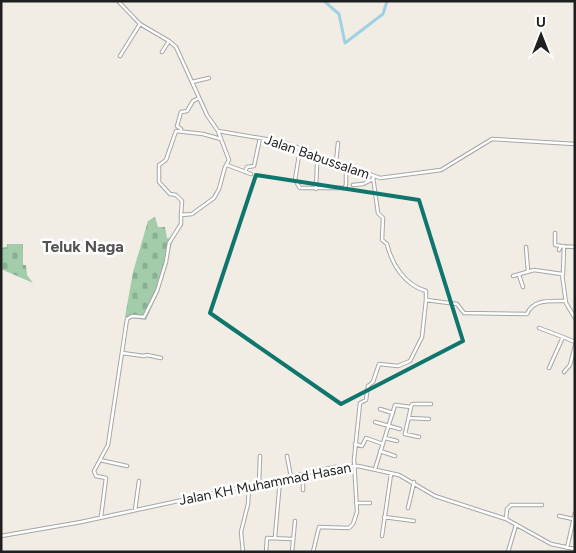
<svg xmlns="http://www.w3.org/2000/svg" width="576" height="553" font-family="Figtree,sans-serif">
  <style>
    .cemetery { fill: url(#cemetery-stones) }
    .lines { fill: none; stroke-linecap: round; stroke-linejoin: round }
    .canal { stroke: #a0d1e3; stroke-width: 3 }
    .street-casing { stroke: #a6a6a6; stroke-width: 4.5 }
    .street { stroke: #fff; stroke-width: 2.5 }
    .marked { fill: none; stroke: #0f766e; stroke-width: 4; stroke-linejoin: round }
    .labels { text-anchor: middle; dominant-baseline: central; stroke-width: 5; stroke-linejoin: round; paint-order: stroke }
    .street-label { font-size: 14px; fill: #1f1f1f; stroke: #fff }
    .quarter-label { font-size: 16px; font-weight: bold; fill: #525252; stroke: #fff }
  </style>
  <defs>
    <pattern id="cemetery-stones" width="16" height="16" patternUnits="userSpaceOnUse" patternTransform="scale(1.25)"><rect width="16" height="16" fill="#a2ccaa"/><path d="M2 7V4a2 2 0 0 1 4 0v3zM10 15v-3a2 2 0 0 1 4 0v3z" fill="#8baf92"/></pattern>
  </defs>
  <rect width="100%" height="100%" fill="#f1ede4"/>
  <path class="cemetery" d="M155,217L158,227H165L167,238L173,239L158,293L146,320L125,317L133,272L148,221Z
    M7,244H23V265H26L27,275L33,283L1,269V248L7,247Z"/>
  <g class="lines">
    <path class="canal" d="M324,1L339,14L345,43L383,14L387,1"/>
    <g class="street-casing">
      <path id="street" d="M118,1L140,24L169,41L176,47L207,115L218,131L283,142L380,178L441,170L492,139L575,144
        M162,52L169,41
        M120,56L140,24
        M192,82L209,78
        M181,129L177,126L181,112L187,111L193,101L199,98
        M300,149L295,180L300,188H344L346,185V165
        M336,162L338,143
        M227,165L251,174
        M245,172L247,167L254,166L260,138
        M373,177L378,213L383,218L382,240L387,244C392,265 405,285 426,291V300L457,304L464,313L527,314C533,299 550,301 565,301
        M353,185L363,184L373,179
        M316,189L317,165L320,156
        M181,215L182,201L176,195L170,194L159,182V165L166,160L176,131L203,134L221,139
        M555,233V245L561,246
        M526,247L528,271
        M559,250L561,246L575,247
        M519,275L523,287
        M563,275L564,246
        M513,276L534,270L562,274L566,303L575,318
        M539,328L563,337
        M122,353L144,356L147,355L161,358
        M549,368L563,337L575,342
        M564,372L570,365L575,346
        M411,407L405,434L419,437
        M380,409L393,413
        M409,418L429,419
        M375,422L400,429
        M385,438L397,441
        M355,444L362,446L366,438L383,444
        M380,451L395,456
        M287,456L291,477
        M100,460L127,466
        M375,469L395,405L411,407L412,404H431
        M259,484L260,456
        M303,490V474
        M356,503H370
        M408,508L414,482
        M135,510L139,481
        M559,516L573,519
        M101,517L106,478L96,476L94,471L108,445L127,319L132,316L144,317L157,291L166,262L169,243L181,224V215L192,214L214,198L219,189L225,167L229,160L218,131
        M384,517L414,521
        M506,519L507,509L511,505H542
        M1,536L81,522L335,467L358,466L399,475L435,496L506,519L551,544L575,549
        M382,536L391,474
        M275,537L280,480
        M567,548L575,513
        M243,552L241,532L248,504L249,486
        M266,552L267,538L293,539
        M292,552L295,521
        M313,552L319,527L349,528L353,524L357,512L354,460L360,403L366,400L368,386L373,382L379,364L398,366L410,361L422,337L426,300
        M508,552L516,525"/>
    </g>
    <use href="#street" class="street"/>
  </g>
  <path class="marked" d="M256,175L419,200L463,341L341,404L210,313Z"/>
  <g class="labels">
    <g class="street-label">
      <text transform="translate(317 157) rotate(19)">Jalan Babussalam</text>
      <text transform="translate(265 484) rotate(-11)">Jalan KH Muhammad Hasan</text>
    </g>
    <g class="quarter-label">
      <text x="83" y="246">Teluk Naga</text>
    </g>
  </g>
  <rect width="576" height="553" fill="none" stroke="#1f1f1f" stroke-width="5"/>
  <g transform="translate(541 35)" stroke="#ffffff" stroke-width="4" paint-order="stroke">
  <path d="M0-4L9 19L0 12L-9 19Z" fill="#1f1f1f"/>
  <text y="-8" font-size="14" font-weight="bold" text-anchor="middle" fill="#1f1f1f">U</text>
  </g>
</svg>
